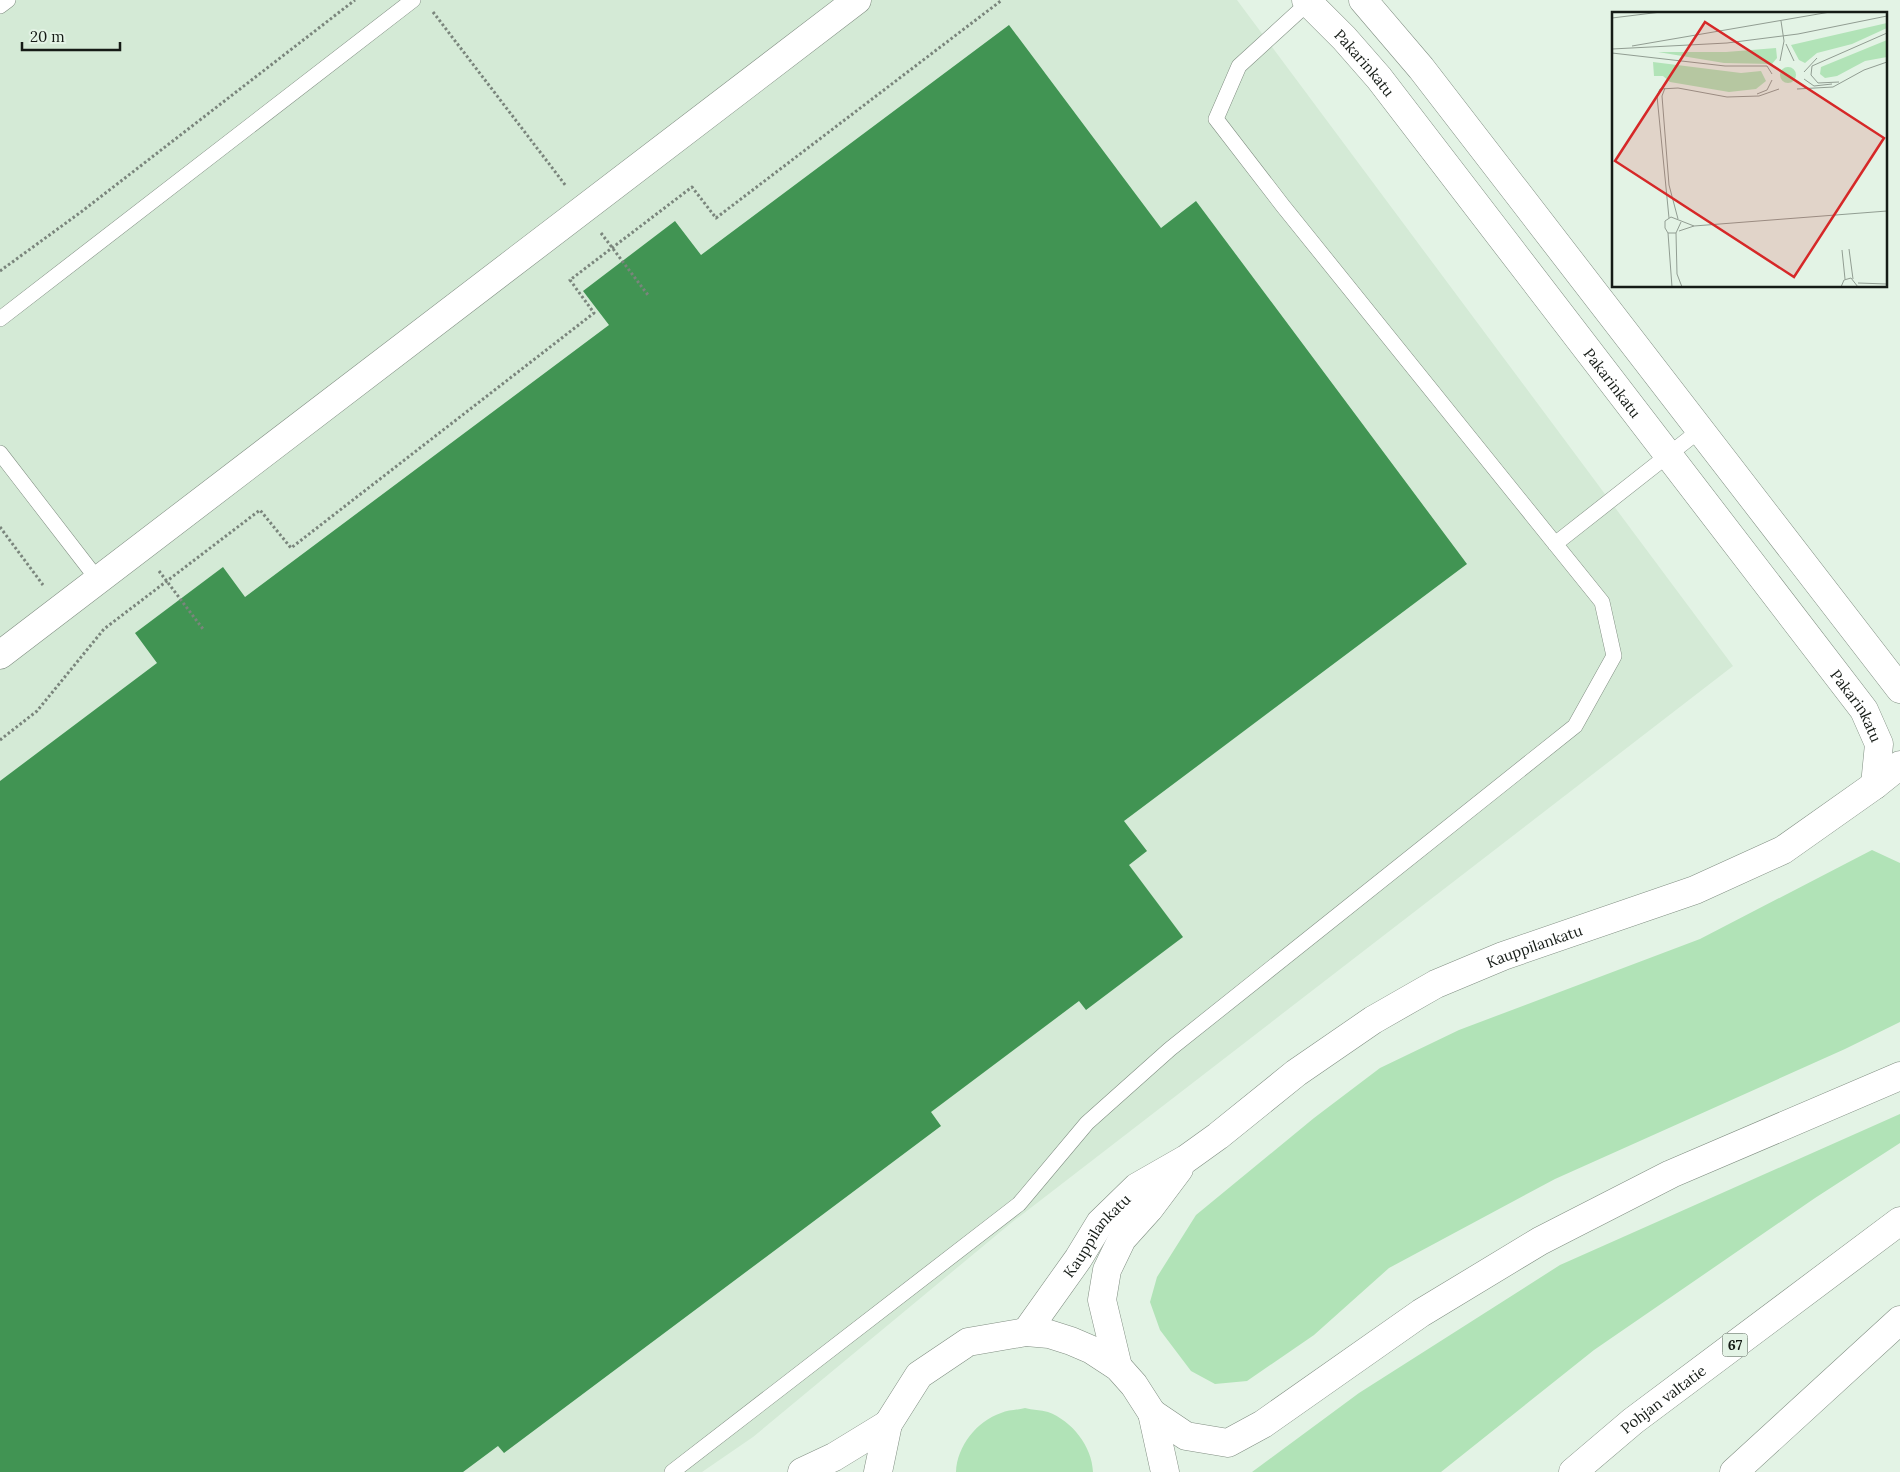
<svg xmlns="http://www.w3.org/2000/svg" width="1900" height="1472" font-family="Lora,serif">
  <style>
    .built { fill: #d4ead6 }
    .green { fill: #b1e3b7 }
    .building { fill: #419453 }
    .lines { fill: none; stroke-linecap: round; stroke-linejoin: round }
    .lane-casing { stroke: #808e82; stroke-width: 16 }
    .street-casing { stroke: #808e82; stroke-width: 29 }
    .secondary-casing { stroke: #808e82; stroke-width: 29 }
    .primary-casing { stroke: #808e82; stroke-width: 29 }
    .path { stroke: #7a857c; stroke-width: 3; stroke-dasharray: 2.5 2.5; stroke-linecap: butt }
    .lane { stroke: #fff; stroke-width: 15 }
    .street { stroke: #fff; stroke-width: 28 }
    .secondary { stroke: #fff; stroke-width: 28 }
    .primary { stroke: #fff; stroke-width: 28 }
    .labels { text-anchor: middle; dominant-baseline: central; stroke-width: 5; stroke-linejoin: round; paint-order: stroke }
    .shield { fill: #e3f3e5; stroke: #535c54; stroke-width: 1 }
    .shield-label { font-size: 14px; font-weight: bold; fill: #151b16 }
    .street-label { font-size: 15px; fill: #151b16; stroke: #e3f3e5 }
    .inset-road { fill: none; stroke: #919d92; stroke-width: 1 }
    .view { fill: #d62828; fill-opacity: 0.15; stroke: #d62828; stroke-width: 2.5 }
    .inset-edge { fill: none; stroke: #151b16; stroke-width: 2.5 }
  </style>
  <rect width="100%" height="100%" fill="#e3f3e5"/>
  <path class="built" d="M0,0H1237L1733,666L1011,1223L753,1437L702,1472H0Z"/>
  <path class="green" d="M1872,850L1900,863V1022L1845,1049L1555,1179L1389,1268L1314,1335L1247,1381L1215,1384L1191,1371L1160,1330L1150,1302L1157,1277L1196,1215L1314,1118L1380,1068L1459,1030L1700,939Z
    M1900,1114V1143L1815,1198L1594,1350L1441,1472H1252L1359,1393L1560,1265Z
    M1025,1408C1032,1410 1041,1410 1048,1412C1072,1421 1092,1446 1093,1472H956C957,1446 977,1421 1001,1413C1008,1410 1017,1410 1025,1408Z"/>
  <path class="building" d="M1009,25L1161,228L1196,201L1467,564L1124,821L1147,851L1129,865L1183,937L1086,1010L1079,1001L931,1112L941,1126L504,1453L498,1446L463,1472H0V781L157,663L135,633L223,567L245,597L609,325L583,291L675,221L701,255Z"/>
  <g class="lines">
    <g class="lane-casing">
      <path id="lane" d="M0,6L8,0
        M0,319L413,0
        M0,453L98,580
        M1555,544L1700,430
        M672,1472L1019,1204L1087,1123L1170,1049L1575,726L1614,656L1602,602L1283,206L1216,119L1239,66L1309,2"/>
    </g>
    <g class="street-casing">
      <path id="street" d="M0,655L857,0"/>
    </g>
    <g class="secondary-casing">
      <g id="secondary">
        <path id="s1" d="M1306,0L1344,38L1379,78L1864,710L1879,744L1875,785"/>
        <path d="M1363,0L1421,68L1900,689"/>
        <path id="s2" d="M1026,1332L1078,1259L1100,1223L1137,1187L1186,1159L1218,1136L1296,1073L1373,1020L1436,984L1503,956L1695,890L1783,850L1875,785L1900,765"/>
        <path d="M1118,1367L1102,1300L1107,1270L1122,1239L1149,1209L1179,1169"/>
        <path d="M802,1472L834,1457L888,1424"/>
        <path d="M878,1472L888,1424L919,1375L968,1342L1026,1332L1049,1334L1071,1341L1092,1350L1118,1367L1134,1385L1152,1413L1165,1472"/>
      </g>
    </g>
    <g class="primary-casing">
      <g id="primary">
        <path d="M1152,1413L1186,1436L1228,1443L1263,1424L1421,1313L1540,1241L1671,1174L1900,1076"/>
        <path id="s3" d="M1573,1472L1633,1421L1900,1221"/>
        <path d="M1734,1472L1900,1320"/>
      </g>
    </g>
    <path class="path" d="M433,12L566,186
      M601,233L648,295
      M0,271L81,212L355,0
      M0,527L43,585
      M159,571L203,629
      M0,740L37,711L104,629L260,510L291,548L594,313L570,280L692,187L716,218L1002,0"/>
    <use href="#lane" class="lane"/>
    <use href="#street" class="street"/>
    <use href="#secondary" class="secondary"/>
    <use href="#primary" class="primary"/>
  </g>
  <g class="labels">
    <rect class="shield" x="1722.5" y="1333.5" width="25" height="23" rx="4"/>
    <g class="shield-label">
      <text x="1735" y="1345">67</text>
    </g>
    <g class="street-label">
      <text stroke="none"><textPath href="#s1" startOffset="86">Pakarinkatu</textPath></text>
      <text stroke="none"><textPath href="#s1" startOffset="491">Pakarinkatu</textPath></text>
      <text stroke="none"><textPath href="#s1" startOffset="896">Pakarinkatu</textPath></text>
      <text stroke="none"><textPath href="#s2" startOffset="651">Kauppilankatu</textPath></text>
      <text stroke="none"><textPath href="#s2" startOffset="120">Kauppilankatu</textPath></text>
      <text stroke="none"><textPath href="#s3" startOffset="116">Pohjan valtatie</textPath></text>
    </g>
  </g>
  <g transform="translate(1612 12)">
    <rect width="275" height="275" fill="#e3f3e5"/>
    <path d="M275,11V16L240,32L205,41L193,51L187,48L179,33ZM275,28V45L253,49L225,64L213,66L208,62L209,55ZM164,36L165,46L160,52L112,51L46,40H114ZM41,50L129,61L149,59L154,69L144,77L117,80L58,70L51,64H42ZM168 63a8 8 0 1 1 16 0a8 8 0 1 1-16 0Z" fill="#b1e3b7"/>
    <path class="inset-road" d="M0,6L49,0M174,32L182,49M20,34L218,0M0,37L115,31L186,22L275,4M0,41L113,54H155L160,62M168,49L172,29L169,9M192,60L205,46M192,67L202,74L220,72M227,70L206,71L199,63L200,54L275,21M53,76L50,84L57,173L66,207M185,77L221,75L252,58L275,50M145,82L155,78L160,68M57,206L45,84L48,77L66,76L115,85L147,84L167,77M69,210L64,221H56L53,216V209L59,205L82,214M67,219L82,214L275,199M56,221L60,275M64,221L65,262L70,275M237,237L241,267M230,238L233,267M246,271L275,272M229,275L232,268L239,266L246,275"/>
    <path class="view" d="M93,10L272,126L182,265L3,149Z"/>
    <rect width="275" height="275" class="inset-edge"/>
  </g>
  <path d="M22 42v8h98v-8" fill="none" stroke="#151b16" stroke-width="2.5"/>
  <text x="30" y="42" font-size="15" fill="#151b16" stroke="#e3f3e5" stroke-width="4" paint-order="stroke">20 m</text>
</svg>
